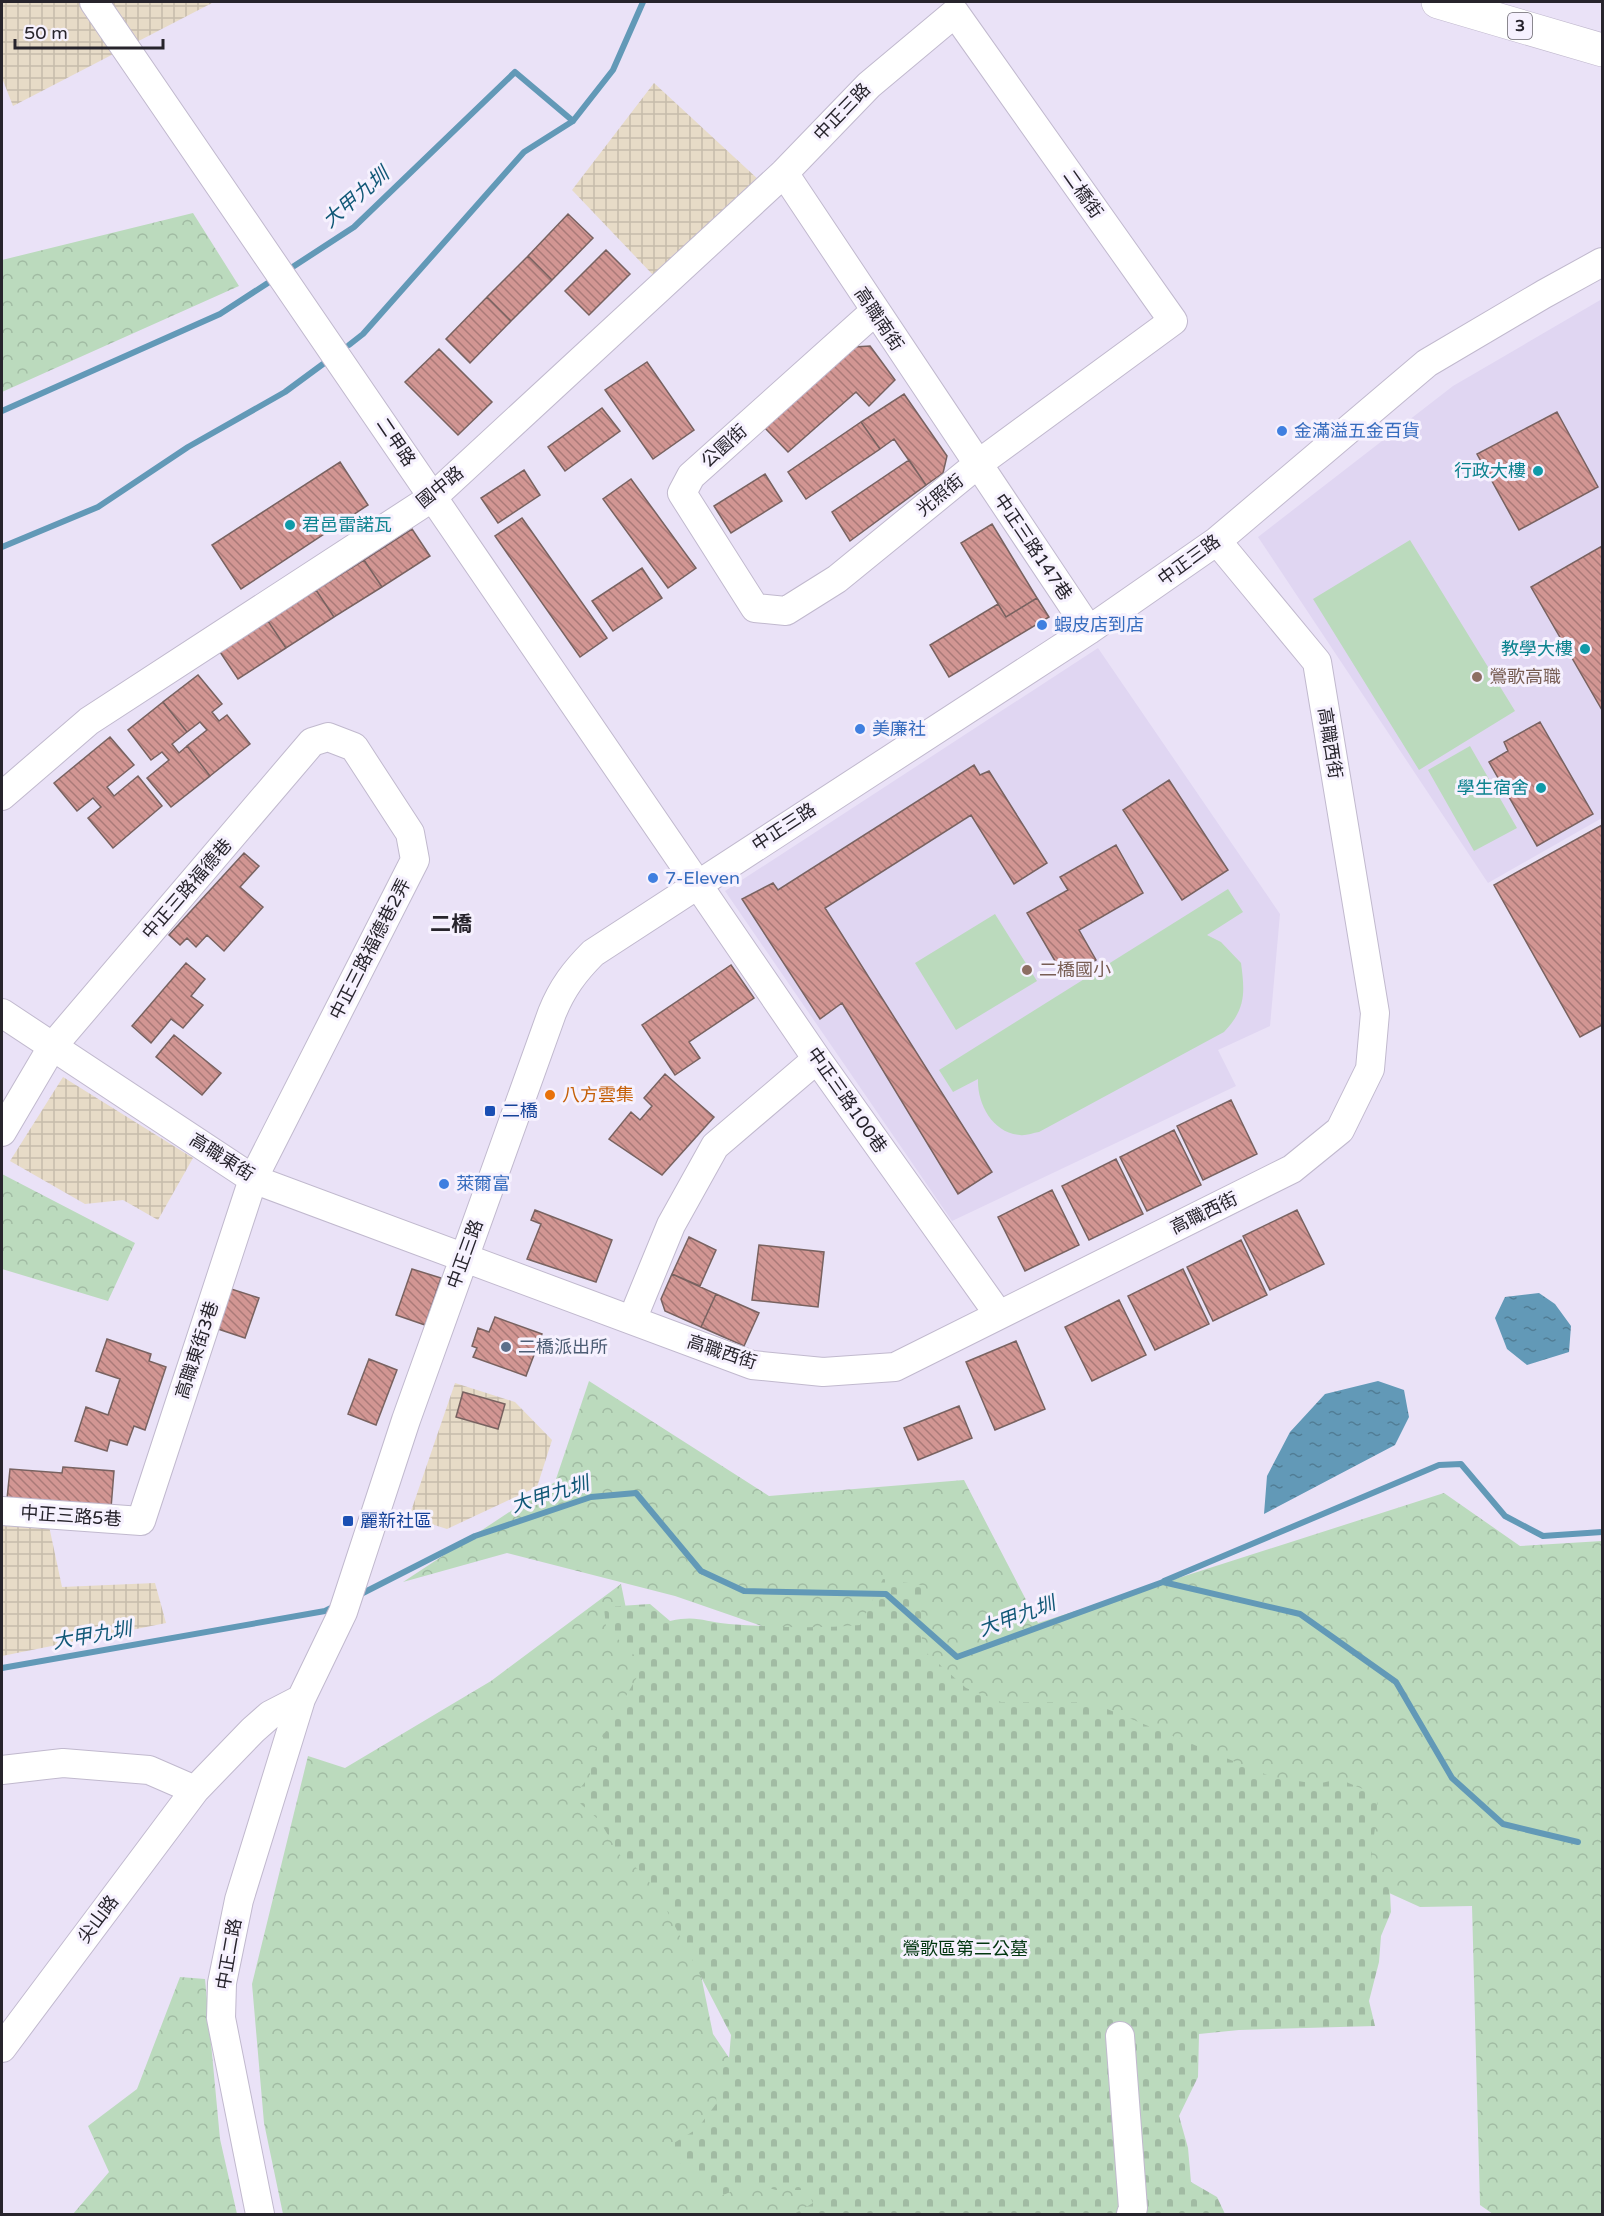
<svg xmlns="http://www.w3.org/2000/svg" width="1604" height="2216" font-family="'Varela Round','Noto Sans TC',sans-serif">
  <style>
    .industrial { fill: url(#industrial-grid) }
    .built { fill: #e0d6f2 }
    .forest { fill: url(#forest-crowns) }
    .cemetery { fill: url(#cemetery-stones) }
    .pitch { fill: #bbdabd }
    .water { fill: url(#water-ripples) }
    .lines { fill: none; stroke-linecap: round; stroke-linejoin: round }
    .stream { stroke: #6299b7; stroke-width: 6 }
    .building { fill: url(#building-back-hatch); stroke: #786260; stroke-width: 1.5 }
    .minor-casing { stroke: #c1b9ce; stroke-width: 30 }
    .highway-casing { stroke: #c1b9ce; stroke-width: 34 }
    .minor { stroke: #fff; stroke-width: 28 }
    .highway { stroke: #fff; stroke-width: 33 }
    .shop-dot { fill: #3f7fe0; stroke: #f6f1fe; stroke-width: 2 }
    .culture-dot { fill: #0f9aa8; stroke: #f6f1fe; stroke-width: 2 }
    .education-dot { fill: #8d6e63; stroke: #f6f1fe; stroke-width: 2 }
    .food-dot { fill: #e8710a; stroke: #f6f1fe; stroke-width: 2 }
    .transit-dot { fill: #1a4fb4; stroke: #f6f1fe; stroke-width: 2 }
    .service-dot { fill: #5c6f8a; stroke: #f6f1fe; stroke-width: 2 }
    .labels { text-anchor: middle; dominant-baseline: central; stroke-width: 6; stroke-linejoin: round; paint-order: stroke }
    .shield { fill: #f6f1fe; stroke: #65626b; stroke-width: 1.5 }
    .shield-label { font-size: 16px; font-weight: bold; fill: #27242c }
    .street-label { font-size: 18px; fill: #27242c; stroke: #f6f1fe }
    .shop-label { font-size: 18px; fill: #366cbe; stroke: #f6f1fe; text-anchor: start }
    .culture-label { font-size: 18px; fill: #0d838f; stroke: #f6f1fe; text-anchor: end }
    .education-label { font-size: 18px; fill: #785e54; stroke: #f6f1fe; text-anchor: start }
    .food-label { font-size: 18px; fill: #c56008; stroke: #f6f1fe; text-anchor: start }
    .transit-label { font-size: 18px; fill: #164399; stroke: #f6f1fe; text-anchor: start }
    .service-label { font-size: 18px; fill: #4e5e75; stroke: #f6f1fe; text-anchor: start }
    .park-label { font-size: 18px; fill: #023610; stroke: #f6f1fe }
    .water-label { font-size: 20px; font-style: italic; fill: #115877; stroke: #f6f1fe }
    .quarter-label { font-size: 21px; font-weight: bold; fill: #27242c; stroke: #f6f1fe }
  </style>
  <defs>
    <pattern id="industrial-grid" width="8" height="8" patternUnits="userSpaceOnUse" patternTransform="scale(1.5)"><rect width="8" height="8" fill="#e7dbc7"/><path d="M0 4h8M4 0v8" fill="none" stroke="#c6bcab"/></pattern>
    <pattern id="forest-crowns" width="20" height="18" patternUnits="userSpaceOnUse" patternTransform="scale(1.5)"><rect width="20" height="18" fill="#bbdabd"/><path d="M2 6a3 3 0 1 1 6 0M12 15a3 3 0 1 1 6 0" fill="none" stroke="#a1bba3"/></pattern>
    <pattern id="cemetery-stones" width="16" height="16" patternUnits="userSpaceOnUse" patternTransform="scale(1.5)"><rect width="16" height="16" fill="#bbdabd"/><path d="M2 7V4a2 2 0 0 1 4 0v3zM10 15v-3a2 2 0 0 1 4 0v3z" fill="#a1bba3"/></pattern>
    <pattern id="water-ripples" width="26" height="14" patternUnits="userSpaceOnUse" patternTransform="scale(1.5)"><rect width="26" height="14" fill="#6299b7"/><path d="M2 4q2-2 4 0t4 0M15 11q2-2 4 0t4 0" fill="none" stroke="#517d95"/></pattern>
    <pattern id="building-back-hatch" width="6" height="6" patternUnits="userSpaceOnUse" patternTransform="scale(1.5)"><rect width="6" height="6" fill="#d29693"/><path d="M-1 5l2 2M0 0l6 6M5-1l2 2" fill="none" stroke="#aa7a78"/></pattern>
  </defs>
  <rect width="100%" height="100%" fill="#eae2f7"/>
  <path class="industrial" d="M2,2H214L13,106L2,78Z
    M654,83L760,181L653,275L572,190Z
    M63,1077L193,1158L158,1220L123,1200L85,1204L10,1161Z
    M455,1383L515,1402L552,1440L537,1487L447,1529L409,1517Z
    M2,1524L49,1526L62,1587L155,1583L166,1623L2,1656Z"/>
  <path class="built" d="M1602,299V818L1488,883L1258,537L1453,386Z
    M1098,648L1280,914L1270,1026L1218,1050L1236,1086L952,1221L725,891Z"/>
  <path class="forest" d="M193,213L239,286L2,392V260Z
    M2,1174L135,1243L108,1301L2,1269Z
    M589,1381L769,1496L964,1480L1038,1623L1444,1493L1520,1546L1602,1541V2214H1493L1480,2205L1472,1906L1420,1907L919,1680L675,1596L507,1553L403,1582L555,1482Z
    M621,1584L713,2034L818,2190L826,2214H283L264,2123L252,1984L308,1756L345,1768L491,1681Z
    M180,1977L205,1979L220,2139L237,2214H73L109,2172L88,2126L137,2089Z"/>
  <path class="cemetery" d="M883,1579L921,1585L922,1649L966,1688L1001,1702H1090L1272,1777L1317,1784L1339,1779L1377,1795C1378,1817 1373,1838 1371,1860L1384,1875L1390,1893L1391,1912L1381,1936L1379,1962L1369,2001L1375,2026L1239,2030L1199,2034L1198,2077L1179,2116L1188,2148L1191,2182L1217,2197L1225,2214H794L813,2203L807,2190H776L751,2183L721,2196L701,2177L678,2162L674,2143L697,2129L716,2104L718,2075L729,2058L731,2035L664,1905L644,1874L620,1855L599,1820L573,1797L590,1776L591,1757L637,1677L634,1655L606,1627L604,1607L650,1604L670,1621C698,1615 703,1622 729,1624C773,1627 816,1629 860,1625Z"/>
  <path class="pitch" d="M1410,540L1515,711L1419,770L1313,599Z
    M1470,746L1517,828L1474,851L1428,770Z
    M1228,889L1243,912L1207,935L1221,942L1241,963C1245,993 1246,1009 1224,1032L1039,1132C1033,1133 1025,1136 1020,1135C992,1133 977,1103 978,1079L953,1092L939,1070Z
    M995,914L1037,981L956,1030L915,963Z"/>
  <path class="water" d="M1539,1293L1555,1304L1571,1326L1569,1352L1527,1365L1507,1349L1495,1318L1505,1297Z
    M1378,1381L1404,1390L1409,1417L1395,1445L1264,1514L1267,1476L1290,1432L1325,1394Z"/>
  <g class="lines">
    <path class="stream" d="M288,270L354,227L515,72L573,121L613,70L643,2
      M349,345L363,334L524,152L573,121
      M2,411L220,314L274,279
      M2,547L98,507L188,447L285,392L323,364
      M1164,1581L1439,1465L1461,1464L1505,1516L1543,1536L1602,1532
      M359,1595L475,1536L591,1497L636,1493L701,1571L744,1591L886,1594L957,1657L1163,1582L1300,1614L1396,1682L1452,1778L1503,1824L1578,1842
      M2,1668L325,1611L333,1607"/>
  </g>
  <path class="building" d="M568,214L593,238L552,280L528,256Z
    M606,250L630,274L589,315L565,291Z
    M528,256L552,280L511,321L487,297Z
    M487,297L511,321L470,363L446,339Z
    M870,346L895,380L869,406L856,392L788,452L765,428L854,347Z
    M439,349L492,402L458,435L405,382Z
    M647,362L694,430L653,459L605,390Z
    M904,394L947,456L943,473L926,485L894,439L880,449L861,422Z
    M602,408L620,431L565,471L548,447Z
    M1557,412L1598,487L1519,530L1477,454Z
    M861,422L880,449L806,499L788,472Z
    M909,460L926,485L850,541L832,512Z
    M340,462L368,505L241,589L212,545Z
    M524,470L540,495L498,523L481,498Z
    M765,474L782,501L731,533L714,506Z
    M631,479L696,568L668,588L603,499Z
    M522,518L607,638L580,657L495,536Z
    M992,524L1037,598L1006,617L961,543Z
    M412,529L430,556L382,587L364,560Z
    M1602,546V710L1531,587Z
    M364,560L382,587L334,617L316,590Z
    M642,568L662,598L613,631L592,601Z
    M316,590L334,617L286,648L268,621Z
    M1037,598L1049,617L949,677L930,645L998,604L1006,617Z
    M268,621L286,648L238,679L220,652Z
    M198,675L222,704L212,712L219,721L227,715L250,744L210,776L187,746L207,730L200,722L187,732L163,702Z
    M163,702L187,732L172,744L179,753L187,746L210,776L171,807L147,778L169,760L162,752L151,760L128,730Z
    M1540,722L1593,814L1537,846L1489,762L1508,751L1504,742Z
    M110,737L134,765L107,787L114,796L138,776L162,806L113,848L88,818L101,807L93,798L77,811L54,783Z
    M974,765L980,775L989,771L1047,863L1014,884L971,815L825,908L992,1172L958,1194L842,1003L820,1019L742,899L773,883L778,890Z
    M1169,780L1228,870L1182,900L1123,810Z
    M1602,825V1025L1580,1037L1494,885Z
    M1116,845L1143,893L1079,930L1096,960L1065,978L1027,913L1068,890L1060,877Z
    M244,853L259,866L240,887L263,907L224,951L207,935L196,947L187,938L180,945L169,935Z
    M186,963L205,979L191,996L203,1005L183,1028L171,1019L151,1043L132,1026Z
    M731,965L754,998L689,1042L700,1058L675,1075L642,1025Z
    M174,1035L221,1073L202,1095L156,1057Z
    M665,1074L714,1117L662,1175L609,1139L631,1112L640,1120L652,1106L644,1098Z
    M1231,1100L1257,1154L1203,1180L1177,1126Z
    M1174,1130L1201,1185L1147,1211L1120,1157Z
    M1116,1159L1143,1214L1089,1240L1062,1186Z
    M1052,1190L1079,1245L1025,1271L998,1217Z
    M535,1210L612,1240L596,1282L527,1259L541,1224L531,1220Z
    M1297,1210L1324,1264L1270,1290L1243,1236Z
    M689,1237L716,1250L700,1286L672,1274Z
    M1241,1240L1267,1295L1213,1321L1187,1267Z
    M759,1245L824,1252L818,1307L752,1300Z
    M412,1269L441,1278L425,1325L396,1315Z
    M1183,1269L1209,1324L1155,1350L1128,1296Z
    M672,1274L716,1294L701,1327L665,1311L661,1299Z
    M225,1287L259,1298L245,1338L212,1327Z
    M716,1294L759,1313L744,1346L701,1327Z
    M1119,1300L1146,1355L1092,1381L1065,1327Z
    M495,1317L542,1334L526,1376L473,1357L477,1348L472,1346L478,1328L489,1332Z
    M107,1339L151,1354L149,1361L166,1367L145,1430L134,1426L127,1445L110,1440L107,1451L75,1441L86,1407L108,1415L120,1379L96,1371Z
    M1016,1341L1045,1409L995,1430L966,1362Z
    M369,1359L397,1370L376,1425L348,1414Z
    M463,1392L505,1404L498,1429L456,1417Z
    M959,1406L972,1438L918,1460L904,1428Z
    M63,1467L114,1471L111,1508L7,1499L10,1469L62,1473Z"/>
  <g class="lines">
    <g class="minor-casing">
      <path id="minor" d="M94,2L817,1059L999,1315
        M784,173L1089,630
        M2,796L89,721L433,497L784,173L869,85L955,13L1173,321L978,464L837,579L786,611L755,608L682,493L691,476L874,312
        M2,1013L253,1179L752,1365L823,1372L895,1367L1292,1169L1340,1130L1370,1069L1375,1013L1317,662L1217,541
        M2,1132L52,1047L312,742L328,737L354,747L410,833L415,860L253,1179L141,1521L2,1511
        M632,1320L671,1225L715,1146L817,1059
        M2,1770L63,1763L149,1770L195,1790
        M1120,2036L1133,2208L1131,2214
        M2,2048L195,1790L253,1730L270,1715L301,1699
        M260,2214L221,2018L222,1983L239,1900L301,1699L343,1612L406,1420L552,1013C562,988 575,971 593,953L1089,630L1217,541L1427,363L1544,294L1602,262"/>
    </g>
    <g class="highway-casing">
      <path id="highway" d="M1438,2L1602,50"/>
    </g>
    <use href="#minor" class="minor"/>
    <use href="#highway" class="highway"/>
  </g>
  <g class="shop-dot">
    <circle cx="1282" cy="431" r="6"/>
    <circle cx="1042" cy="625" r="6"/>
    <circle cx="860" cy="729" r="6"/>
    <circle cx="653" cy="878" r="6"/>
    <circle cx="444" cy="1184" r="6"/>
  </g>
  <g class="culture-dot">
    <circle cx="1538" cy="471" r="6"/>
    <circle cx="290" cy="525" r="6"/>
    <circle cx="1585" cy="649" r="6"/>
    <circle cx="1541" cy="788" r="6"/>
  </g>
  <g class="education-dot">
    <circle cx="1477" cy="677" r="6"/>
    <circle cx="1027" cy="970" r="6"/>
  </g>
  <circle class="food-dot" cx="550" cy="1095" r="6"/>
  <g class="transit-dot">
    <rect x="484" y="1105" width="12" height="12" rx="3"/>
    <rect x="342" y="1515" width="12" height="12" rx="3"/>
  </g>
  <circle class="service-dot" cx="506" cy="1347" r="6"/>
  <g class="labels">
    <rect class="shield" x="1508" y="13" width="24" height="26" rx="4.5"/>
    <g class="shield-label">
      <text x="1520" y="26">3</text>
    </g>
    <g class="street-label">
      <text transform="translate(842 112) rotate(-46)">中正三路</text>
      <text transform="translate(1083 194) rotate(55)">二橋街</text>
      <text transform="translate(879 319) rotate(56)">高職南街</text>
      <text transform="translate(396 442) rotate(56)">二甲路</text>
      <text transform="translate(724 446) rotate(-42)">公園街</text>
      <text transform="translate(440 487) rotate(-39)">國中路</text>
      <text transform="translate(940 495) rotate(-39)">光照街</text>
      <text transform="translate(1033 547) rotate(56)">中正三路147巷</text>
      <text transform="translate(1189 560) rotate(-36)">中正三路</text>
      <text transform="translate(1330 743) rotate(81)">高職西街</text>
      <text transform="translate(784 827) rotate(-33)">中正三路</text>
      <text transform="translate(187 889) rotate(-49)">中正三路福德巷</text>
      <text transform="translate(370 949) rotate(-63)">中正三路福德巷2弄</text>
      <text transform="translate(847 1100) rotate(55)">中正三路100巷</text>
      <text transform="translate(222 1157) rotate(32)">高職東街</text>
      <text transform="translate(1204 1213) rotate(-26)">高職西街</text>
      <text transform="translate(465 1254) rotate(-70)">中正三路</text>
      <text transform="translate(197 1350) rotate(-72)">高職東街3巷</text>
      <text transform="translate(722 1352) rotate(18)">高職西街</text>
      <text transform="translate(71 1516) rotate(4)">中正三路5巷</text>
      <text transform="translate(98 1919) rotate(-53)">尖山路</text>
      <text transform="translate(229 1954) rotate(-80)">中正二路</text>
    </g>
    <g class="shop-label">
      <text x="1294" y="431">金滿溢五金百貨</text>
      <text x="1054" y="625">蝦皮店到店</text>
      <text x="872" y="729">美廉社</text>
      <text x="665" y="878">7-Eleven</text>
      <text x="456" y="1184">萊爾富</text>
    </g>
    <g class="culture-label">
      <text x="1526" y="471">行政大樓</text>
      <text x="302" y="525" text-anchor="start">君邑雷諾瓦</text>
      <text x="1573" y="649">教學大樓</text>
      <text x="1529" y="788">學生宿舍</text>
    </g>
    <g class="education-label">
      <text x="1489" y="677">鶯歌高職</text>
      <text x="1039" y="970">二橋國小</text>
    </g>
    <g class="food-label">
      <text x="562" y="1095">八方雲集</text>
    </g>
    <g class="transit-label">
      <text x="502" y="1111">二橋</text>
      <text x="360" y="1521">麗新社區</text>
    </g>
    <g class="service-label">
      <text x="518" y="1347">二橋派出所</text>
    </g>
    <g class="park-label">
      <text x="965" y="1949">鶯歌區第二公墓</text>
    </g>
    <g class="water-label">
      <text transform="translate(356 198) rotate(-41)">大甲九圳</text>
      <text transform="translate(550 1495) rotate(-17)">大甲九圳</text>
      <text transform="translate(1017 1617) rotate(-20)">大甲九圳</text>
      <text transform="translate(92 1636) rotate(-10)">大甲九圳</text>
    </g>
    <g class="quarter-label">
      <text x="451" y="924">二橋</text>
    </g>
  </g>
  <rect width="1604" height="2216" fill="none" stroke="#27242c" stroke-width="6"/>
  <path d="M15 39v9h148v-9" fill="none" stroke="#27242c" stroke-width="3"/>
  <text x="24" y="39" font-size="18" fill="#27242c" stroke="#f6f1fe" stroke-width="4.5" paint-order="stroke">50 m</text>
</svg>
